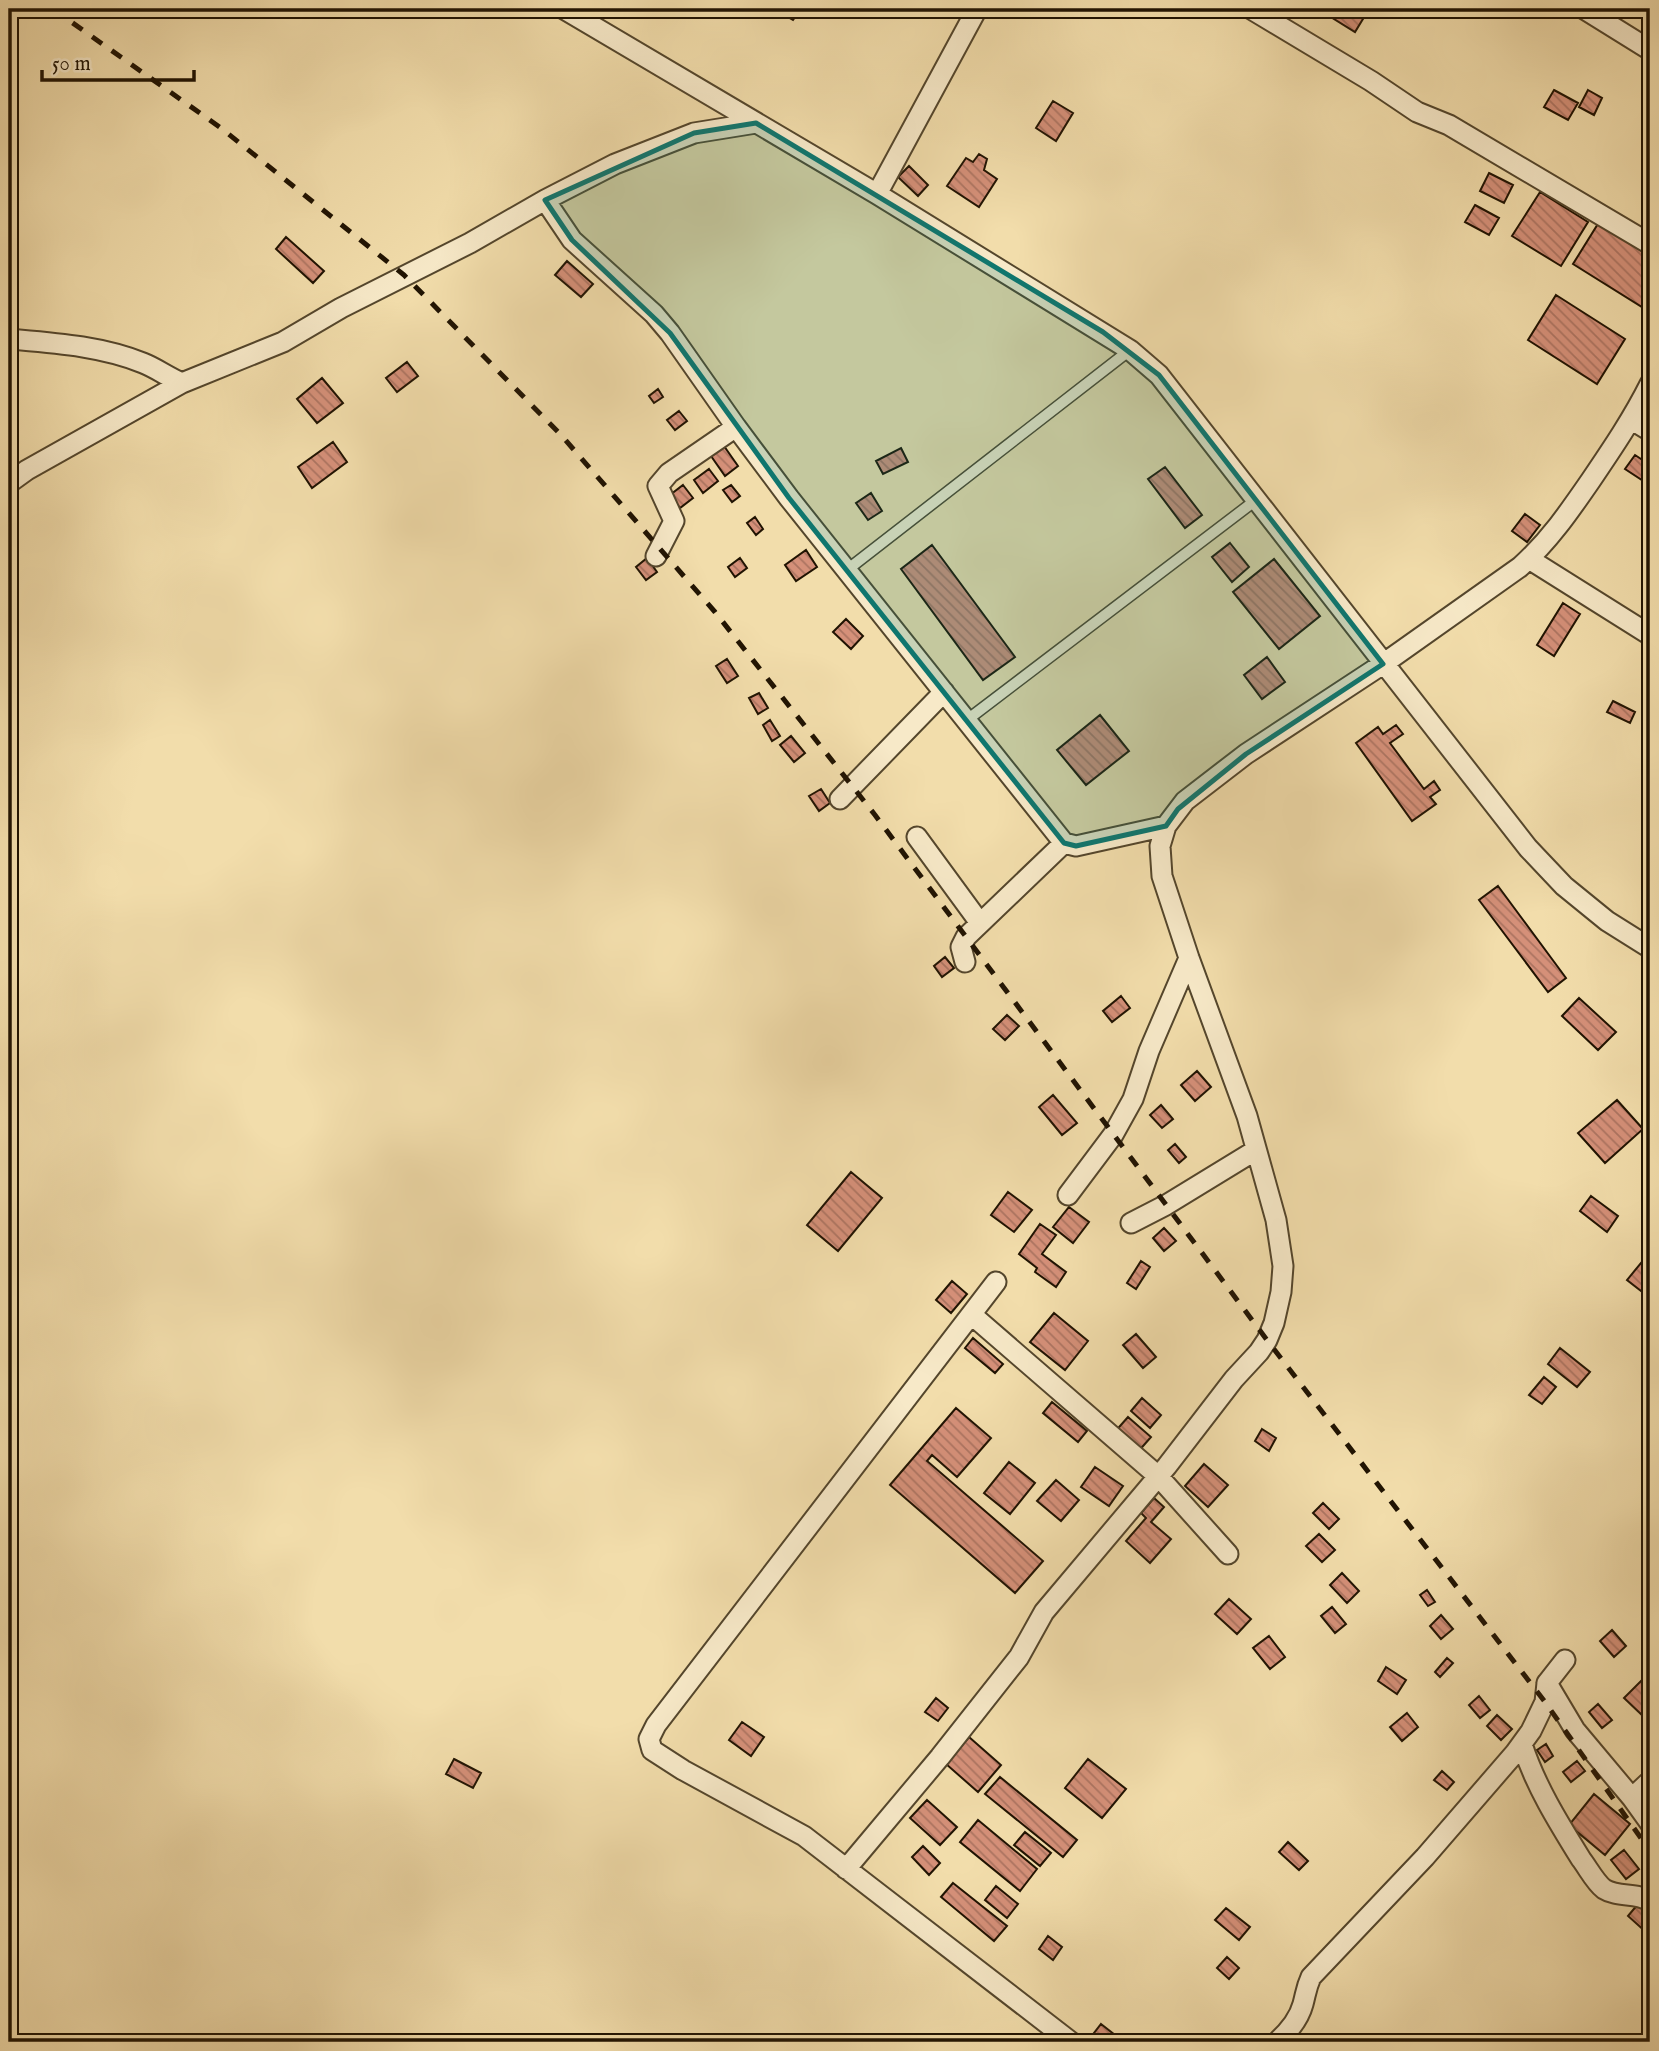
<svg xmlns="http://www.w3.org/2000/svg" width="1659" height="2051" font-family="'IM FELL English',serif">
  <style>
    .building { fill: url(#building-back-hatch); stroke: #201302; stroke-width: 2 }
    .lines { fill: none; stroke-linecap: round; stroke-linejoin: round }
    .lane-casing { stroke: #54462c; stroke-width: 13 }
    .street-casing { stroke: #54462c; stroke-width: 23 }
    .lane { stroke: #f7e9c8; stroke-width: 10 }
    .street { stroke: #f7e9c8; stroke-width: 19 }
    .rail { stroke: #201302; stroke-width: 5; stroke-dasharray: 12 12; stroke-linecap: butt }
    .marked { fill: #0f766e; fill-opacity: 0.2; stroke: #0f766e; stroke-width: 5; stroke-linejoin: round }
  </style>
  <defs>
    <pattern id="building-back-hatch" width="6" height="6" patternUnits="userSpaceOnUse" patternTransform="scale(1.75)"><rect width="6" height="6" fill="#d59079"/><path d="M-1 5l2 2M0 0l6 6M5-1l2 2" fill="none" stroke="#ac7461"/></pattern>
  </defs>
  <rect width="100%" height="100%" fill="#f2ddab"/>
  <filter id="stains"><feTurbulence type="fractalNoise" baseFrequency=".00286" numOctaves="4"/><feColorMatrix values="0 0 0 0 .2 0 0 0 0 .09 0 0 0 0 .02 0 0 0 .5 -.17"/></filter>
  <radialGradient id="worn" r=".72"><stop offset=".6" stop-color="#630" stop-opacity="0"/><stop offset="1" stop-color="#630" stop-opacity=".3"/></radialGradient>
  <path class="building" d="M774,9H801L793,20Z
    M1318,9H1369L1355,32Z
    M1554,90L1578,103L1568,120L1544,107Z
    M1588,90L1602,98L1594,115L1579,107Z
    M1053,101L1073,113L1056,141L1036,128Z
    M979,154L987,159L984,170L997,179L979,207L947,186L966,158L973,162Z
    M909,166L928,185L918,196L898,177Z
    M1489,173L1513,185L1504,203L1480,191Z
    M1540,192L1588,222L1561,266L1512,236Z
    M1475,205L1499,218L1489,235L1465,222Z
    M1601,219L1650,250V294L1642,307L1573,264Z
    M286,237L324,271L313,283L276,249Z
    M567,261L593,284L581,297L555,275Z
    M1556,295L1625,339L1597,384L1528,340Z
    M407,362L418,376L397,392L386,378Z
    M322,378L343,403L317,423L297,399Z
    M658,389L663,397L654,403L649,396Z
    M679,411L687,421L675,430L667,420Z
    M333,442L347,462L312,488L298,467Z
    M724,446L738,466L725,476L711,456Z
    M901,448L908,462L883,474L876,461Z
    M1635,455L1650,465V480L1648,484L1625,469Z
    M1165,467L1202,515L1185,528L1148,479Z
    M709,469L718,481L703,493L694,480Z
    M683,485L693,498L680,508L670,495Z
    M731,485L740,496L732,502L723,490Z
    M871,493L882,511L868,520L856,503Z
    M1525,514L1540,525L1527,542L1512,531Z
    M755,517L763,529L756,535L747,523Z
    M1230,543L1249,567L1232,582L1212,557Z
    M932,545L1015,657L983,680L901,569Z
    M806,550L817,567L796,581L785,565Z
    M647,558L657,572L646,580L636,567Z
    M740,558L747,568L735,577L728,567Z
    M1274,559L1320,616L1279,649L1233,592Z
    M1563,603L1580,614L1554,656L1537,645Z
    M846,619L863,636L851,649L833,632Z
    M1267,657L1285,682L1262,699L1244,675Z
    M727,659L738,676L727,683L716,666Z
    M759,693L768,708L758,714L749,698Z
    M1613,701L1635,712L1630,723L1607,712Z
    M1100,715L1129,751L1086,785L1057,750Z
    M770,720L780,736L772,741L763,725Z
    M1396,725L1403,734L1390,743L1424,789L1434,781L1440,790L1430,797L1436,804L1412,821L1356,743L1378,727L1383,734Z
    M791,736L805,753L794,762L780,745Z
    M821,789L830,803L819,811L809,796Z
    M1498,886L1566,978L1548,992L1479,900Z
    M945,957L954,968L942,977L934,966Z
    M1121,996L1130,1008L1112,1022L1103,1011Z
    M1579,998L1616,1032L1598,1050L1562,1016Z
    M1007,1015L1019,1026L1005,1040L993,1029Z
    M1197,1071L1211,1087L1195,1101L1181,1085Z
    M1053,1095L1077,1123L1062,1135L1039,1107Z
    M1617,1100L1643,1129L1605,1163L1578,1133Z
    M1161,1105L1173,1119L1162,1128L1150,1115Z
    M1175,1144L1186,1157L1179,1163L1168,1150Z
    M851,1172L882,1198L838,1251L807,1225Z
    M1008,1192L1032,1210L1014,1232L991,1215Z
    M1591,1196L1618,1216L1607,1232L1580,1211Z
    M1069,1207L1089,1222L1073,1243L1053,1227Z
    M1040,1224L1056,1235L1042,1254L1066,1272L1056,1287L1035,1272L1037,1268L1019,1254Z
    M1164,1228L1176,1241L1164,1251L1153,1238Z
    M1650,1252V1298L1627,1280Z
    M1141,1261L1150,1267L1136,1289L1127,1283Z
    M952,1281L967,1294L951,1313L936,1300Z
    M1054,1313L1088,1341L1065,1370L1030,1342Z
    M1136,1334L1156,1357L1143,1368L1123,1345Z
    M973,1338L1003,1364L995,1373L965,1348Z
    M1560,1348L1590,1372L1577,1387L1548,1364Z
    M1544,1377L1556,1387L1542,1404L1529,1395Z
    M1142,1398L1161,1415L1150,1428L1131,1411Z
    M1052,1402L1087,1431L1078,1442L1043,1413Z
    M956,1408L991,1438L957,1477L932,1455L927,1461L1043,1561L1015,1593L890,1485Z
    M1128,1417L1151,1437L1136,1454L1113,1434Z
    M1262,1429L1276,1438L1269,1451L1255,1441Z
    M1009,1462L1035,1483L1010,1514L984,1493Z
    M1204,1464L1228,1485L1208,1507L1185,1486Z
    M1095,1467L1123,1486L1109,1506L1081,1487Z
    M1056,1480L1079,1500L1061,1521L1037,1501Z
    M1154,1498L1164,1507L1151,1522L1171,1539L1150,1563L1126,1541L1146,1518L1141,1513Z
    M1323,1503L1339,1519L1329,1529L1313,1513Z
    M1319,1534L1335,1550L1322,1562L1306,1546Z
    M1342,1573L1359,1591L1347,1603L1330,1585Z
    M1427,1590L1435,1602L1428,1606L1420,1595Z
    M1229,1599L1251,1619L1237,1634L1215,1614Z
    M1332,1607L1346,1624L1335,1633L1321,1616Z
    M1441,1615L1453,1629L1441,1639L1430,1626Z
    M1612,1630L1626,1646L1614,1657L1600,1641Z
    M1269,1636L1285,1657L1270,1669L1253,1648Z
    M1447,1658L1453,1663L1440,1677L1435,1672Z
    M1386,1667L1406,1680L1397,1694L1378,1681Z
    M1647,1675L1650,1679V1709L1643,1716L1624,1698Z
    M1479,1696L1490,1710L1480,1718L1469,1705Z
    M936,1698L948,1708L938,1721L925,1712Z
    M1598,1704L1612,1720L1602,1728L1589,1712Z
    M1407,1713L1418,1727L1402,1741L1390,1727Z
    M1497,1715L1512,1729L1501,1740L1487,1726Z
    M742,1722L764,1737L751,1756L729,1740Z
    M969,1737L1001,1765L978,1792L946,1764Z
    M1546,1744L1553,1756L1545,1762L1537,1750Z
    M454,1759L481,1773L473,1788L446,1774Z
    M1088,1759L1126,1789L1102,1818L1065,1788Z
    M1577,1761L1585,1771L1571,1782L1563,1772Z
    M1442,1771L1454,1782L1447,1790L1434,1780Z
    M1000,1777L1077,1840L1063,1857L985,1794Z
    M1594,1794L1630,1824L1605,1855L1569,1825Z
    M927,1800L957,1827L940,1845L910,1818Z
    M978,1820L1037,1869L1020,1891L960,1842Z
    M1025,1832L1051,1853L1040,1866L1014,1845Z
    M1288,1842L1308,1861L1299,1870L1279,1852Z
    M923,1846L940,1863L929,1875L912,1857Z
    M1624,1850L1639,1869L1626,1879L1611,1860Z
    M953,1883L1007,1926L994,1941L941,1897Z
    M996,1886L1018,1904L1007,1918L985,1900Z
    M1643,1898L1650,1905V1929L1647,1933L1628,1916Z
    M1226,1908L1250,1927L1239,1940L1215,1920Z
    M1048,1936L1062,1947L1053,1960L1039,1949Z
    M1227,1957L1239,1968L1229,1979L1217,1968Z
    M1101,2024L1124,2042H1087Z"/>
  <g class="lines">
    <g class="lane-casing">
      <path id="lane" d="M847,570L1130,350
        M967,720L1256,500"/>
    </g>
    <g class="street-casing">
      <path id="street" d="M564,9L877,194L1130,350L1159,375L1528,848L1564,886L1607,921L1650,948
        M1251,9L1371,81L1417,112L1449,125L1650,244
        M1584,9L1650,50
        M877,194L977,9
        M545,200L572,240L654,314L670,333L736,427L789,498L1064,843L1076,846L1166,826
        M9,339C54,343 101,346 143,363C156,368 168,377 182,383
        M1632,420L1650,431
        M9,483L27,470L182,383L283,342L341,308L470,243L545,200L615,164L694,133L756,123
        M656,556L674,521L658,486L669,473L736,427
        M1529,559L1650,635
        M840,799L944,692
        M917,837L980,923
        M965,962L961,947L966,937L1064,843
        M1068,1195L1113,1135L1133,1099L1149,1051L1189,958
        M1131,1223L1166,1205L1256,1150
        M996,1282L656,1725L649,1739L652,1750L683,1770L804,1836L1071,2042
        M972,1315L1158,1476L1228,1554
        M1565,1660L1547,1683L1575,1730L1632,1798L1650,1823
        M1522,1744C1535,1785 1558,1822 1581,1859C1588,1868 1595,1882 1604,1889C1618,1898 1639,1892 1650,1902
        M1632,1798L1650,1781
        M846,1869L940,1757L1019,1657L1044,1612L1167,1466L1234,1379L1259,1352L1267,1340L1274,1323L1281,1292L1283,1266L1276,1220L1247,1116L1189,958L1162,876L1160,846L1166,826L1185,801L1246,754L1383,664L1520,567C1549,541 1569,512 1591,480C1612,449 1633,418 1650,384
        M1277,2042C1288,2032 1299,2019 1303,2004C1306,1993 1306,1988 1311,1977L1425,1857L1515,1753L1531,1731L1545,1702L1547,1683"/>
    </g>
    <use href="#lane" class="lane"/>
    <use href="#street" class="street"/>
    <path class="rail" d="M53,9L221,128L404,275L561,435L715,612L875,815L1267,1340L1545,1702L1650,1851"/>
  </g>
  <path class="marked" d="M756,123L1103,332L1159,375L1383,664L1246,754L1178,809L1166,826L1076,846L1064,843L789,498L670,333L572,240L545,200L694,133Z"/>
  <rect width="1659" height="2051" fill="none" stroke="#f2ddab" stroke-width="35"/>
  <rect x="10" y="10" width="1638" height="2030" fill="none" stroke="#201302" stroke-width="3.5"/>
  <rect x="18" y="18" width="1624" height="2016" fill="none" stroke="#201302" stroke-width="2"/>
  <path d="M42 70v10h152v-10" fill="none" stroke="#201302" stroke-width="3.5"/>
  <text x="52" y="70" font-size="21" fill="#201302" stroke="#f7e9c8" stroke-width="5" paint-order="stroke">50 m</text>
  <rect width="100%" height="100%" filter="url(#stains)"/>
  <rect width="100%" height="100%" fill="url(#worn)"/>
</svg>
